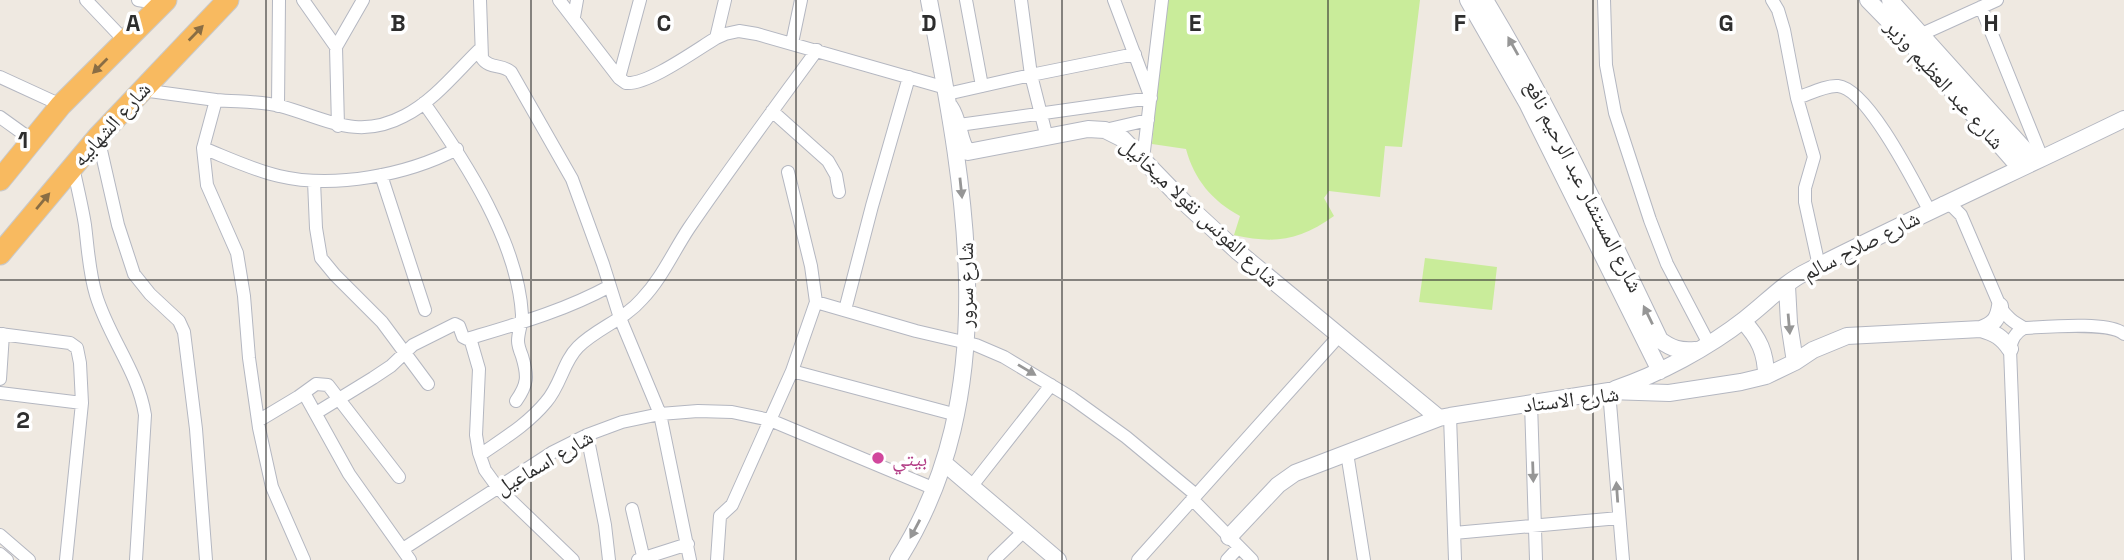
<svg xmlns="http://www.w3.org/2000/svg" width="2124" height="560" font-family="'Space Grotesk','Noto Naskh Arabic',sans-serif">
  <style>
    .pitch { fill: #c9ec9a }
    .lines { fill: none; stroke-linecap: round; stroke-linejoin: round }
    .minor-casing { stroke: #b4b7c1; stroke-width: 14 }
    .tertiary-casing { stroke: #b4b7c1; stroke-width: 18 }
    .trunk-casing { stroke: #c9c9c9; stroke-width: 23 }
    .minor { stroke: #fff; stroke-width: 12 }
    .tertiary { stroke: #fff; stroke-width: 16 }
    .trunk { stroke: #f8ba60; stroke-width: 21 }
    .oneway { fill: #896d44 }
    .oneway2 { fill: #969696 }
    .grid { fill: none; stroke: #2e2e2e; stroke-width: 2; stroke-opacity: 0.55 }
    .hotel-dot { fill: #d1479c; stroke: #fff; stroke-width: 2.5 }
    .labels { text-anchor: middle; dominant-baseline: central; stroke-width: 7; stroke-linejoin: round; paint-order: stroke }
    .street-label { font-size: 21px; fill: #2e2e2e; stroke: #fff }
    .hotel-label { font-size: 21px; fill: #b23c85; stroke: #fff; text-anchor: start }
    .grid-label { font-size: 23px; text-anchor: middle; font-weight: bold; fill: #2e2e2e; stroke: #fff; stroke-width: 7; stroke-linejoin: round; paint-order: stroke }
  </style>
  <rect width="100%" height="100%" fill="#efe9e1"/>
  <path class="pitch" d="M1166,0H1420L1402,147L1385,146L1380,197L1329,191L1324,198L1334,216C1299,241 1274,244 1234,235L1240,216C1212,201 1194,179 1186,149L1152,144Z
    M1425,258L1497,267L1492,310L1419,302Z"/>
  <g class="lines">
    <g class="minor-casing">
      <path id="minor" d="M86,0L125,41
        M138,0L162,4
        M303,0L336,47L338,126
        M480,0L482,58C489,69 502,64 511,72L572,179L603,264L620,318L660,414L690,560
        M559,0L619,78L626,83C648,85 696,50 716,38L725,34L739,31L757,34L946,88
        M966,0L982,86
        M1021,0L1031,75L1047,138
        M1604,0L1606,65L1615,113L1650,220L1667,264L1709,344
        M1772,0L1778,10L1784,30L1797,98L1814,157L1805,188V202L1819,266
        M1981,7L2042,158
        M574,17L577,0
        M1922,34L1997,0
        M716,38L725,0
        M792,43L801,0
        M336,47L363,0
        M0,77L61,105
        M619,78L640,0
        M142,90L216,100L203,148L207,185L237,253L244,296L249,358L259,428L272,487L304,560
        M947,94L1031,75L1135,54
        M1797,98C1809,94 1826,85 1838,86C1868,89 1915,184 1929,210
        M216,100C237,102 260,101 280,106C325,118 357,141 404,116C434,101 457,71 481,48
        M424,103C465,161 518,242 522,315C522,324 518,332 518,341C518,346 520,351 522,356C528,376 528,384 516,401
        M278,106L279,0
        M772,111L828,161L836,175L839,192
        M0,117L32,140
        M959,125L1151,98L1114,0
        M1105,130L1148,120
        M98,137L118,225L134,274L150,294L179,321L184,332L196,429L206,560
        M203,148C228,158 253,170 279,176C334,189 407,175 457,149
        M1143,159L1162,0
        M73,167C77,186 82,206 85,225C88,249 89,272 96,295C109,338 138,371 145,415L136,560
        M381,175L425,310
        M314,181L316,228L321,258L335,275L382,322L428,384
        M1943,203L1953,207L1961,215L2000,306C2006,317 2013,322 2024,328C2046,327 2109,321 2124,334
        M816,302L916,331L976,345L1004,357L1072,398L1126,437L1196,495
        M845,310L872,206L909,77
        M0,334L70,343L77,348L80,363L82,403L66,560
        M470,338L479,369L476,435L479,453L485,470L498,488L573,560
        M792,371L957,415
        M0,379L3,334
        M1609,391L1623,560
        M0,393L82,403
        M304,393L349,474L410,560
        M1531,403L1536,560
        M316,413L373,378L391,366L413,345L455,324L459,326L463,337L467,339C517,324 564,311 610,286
        M1450,416L1455,560
        M258,421L298,397L316,384L328,385L399,477
        M587,435L605,525L609,560
        M1347,453L1364,560
        M480,455C503,439 528,424 546,402C561,385 563,362 578,347C597,328 624,320 642,299C662,278 673,252 689,228C730,168 774,109 817,50
        M971,487L1051,385
        M1192,499L1252,560
        M632,509L644,560
        M1454,533L1619,518
        M0,535L29,560
        M403,549L553,452L587,435L622,422L660,414L698,411L732,412L770,420L935,489
        M0,554L7,560
        M638,560L688,544
        M717,560L720,516L732,505L792,371L816,302L811,266L788,172
        M994,560L1023,532
        M1138,560L1338,337
        M1227,560L1239,547
        M2018,560L2010,349C2012,339 2015,333 2024,328"/>
    </g>
    <g class="tertiary-casing">
      <path id="tertiary" d="M1468,0L1527,103L1660,371
        M1485,0C1551,109 1605,225 1660,340C1672,349 1680,351 1695,350
        M1868,0L1913,46L2020,168
        M1890,0L2035,161
        M950,107C960,121 959,144 968,152L1088,129L1105,130L1123,139L1186,204L1237,251L1439,418
        M1787,286L1789,323L1795,362
        M1743,321C1759,338 1766,353 1766,376
        M1981,329C1995,333 2002,337 2010,349
        M1615,389C1659,374 1708,348 1745,319C1766,303 1785,282 1808,271C1913,218 2019,170 2124,119
        M944,463L1058,560
        M1229,537L1278,485L1295,473L1439,418L1450,416L1609,391L1669,393L1741,382L1766,376L1795,362L1813,350L1847,336L1981,329C1994,324 1998,319 2000,306
        M898,560C1006,390 964,185 929,0"/>
    </g>
    <g class="trunk-casing">
      <path id="trunk" d="M0,180L61,105L166,0
        M0,254L98,137L228,0"/>
    </g>
    <use href="#minor" class="minor"/>
    <use href="#tertiary" class="tertiary"/>
    <use href="#trunk" class="trunk"/>
  </g>
  <defs><path id="oneway-solid" d="M-6-.8H1V-3.2L6.5 0L1 3.2V.8H-6Z" transform="scale(1.75)"/></defs>
  <g class="oneway">
    <use href="#oneway-solid" transform="translate(196 33) rotate(-46)"/>
    <use href="#oneway-solid" transform="translate(100 66) rotate(135)"/>
    <use href="#oneway-solid" transform="translate(43 201) rotate(-50)"/>
  </g>
  <g class="oneway2">
    <use href="#oneway-solid" transform="translate(1513 46) rotate(-119)"/>
    <use href="#oneway-solid" transform="translate(961 188) rotate(84)"/>
    <use href="#oneway-solid" transform="translate(1648 315) rotate(-116)"/>
    <use href="#oneway-solid" transform="translate(1789 324) rotate(85)"/>
    <use href="#oneway-solid" transform="translate(1027 370) rotate(31)"/>
    <use href="#oneway-solid" transform="translate(1533 472) rotate(88)"/>
    <use href="#oneway-solid" transform="translate(1617 492) rotate(-94)"/>
    <use href="#oneway-solid" transform="translate(915 529) rotate(118)"/>
  </g>
  <path class="grid" d="M266,0V560M531,0V560M796,0V560M1062,0V560M1328,0V560M1593,0V560M1858,0V560M0,280H2124"/>
  <circle class="hotel-dot" cx="878" cy="458" r="7"/>
  <g class="labels">
    <g class="street-label">
      <text transform="translate(1945 84) rotate(48)">شارع عبد العظيم وزير</text>
      <text transform="translate(111 124) rotate(-48)">شارع الشهابيه</text>
      <text transform="translate(1584 186) rotate(63)">شارع المستشار عبد الرحيم نافع</text>
      <text transform="translate(1200 212) rotate(43)">شارع الفونس نقولا ميخائيل</text>
      <text transform="translate(1861 245) rotate(-27)">شارع صلاح سالم</text>
      <text transform="translate(965 285) rotate(-90)">شارع سرور</text>
      <text transform="translate(1571 399) rotate(-7)">شارع الاستاد</text>
      <text transform="translate(544 462) rotate(-30)">شارع اسماعيل</text>
    </g>
    <g class="hotel-label">
      <text x="892" y="458">بيتي</text>
    </g>
  </g>
  <g class="grid-label">
    <text x="133" y="31">A</text>
    <text x="398" y="31">B</text>
    <text x="664" y="31">C</text>
    <text x="929" y="31">D</text>
    <text x="1195" y="31">E</text>
    <text x="1460" y="31">F</text>
    <text x="1726" y="31">G</text>
    <text x="1991" y="31">H</text>
    <text x="23" y="148">1</text>
    <text x="23" y="428">2</text>
  </g>
</svg>
